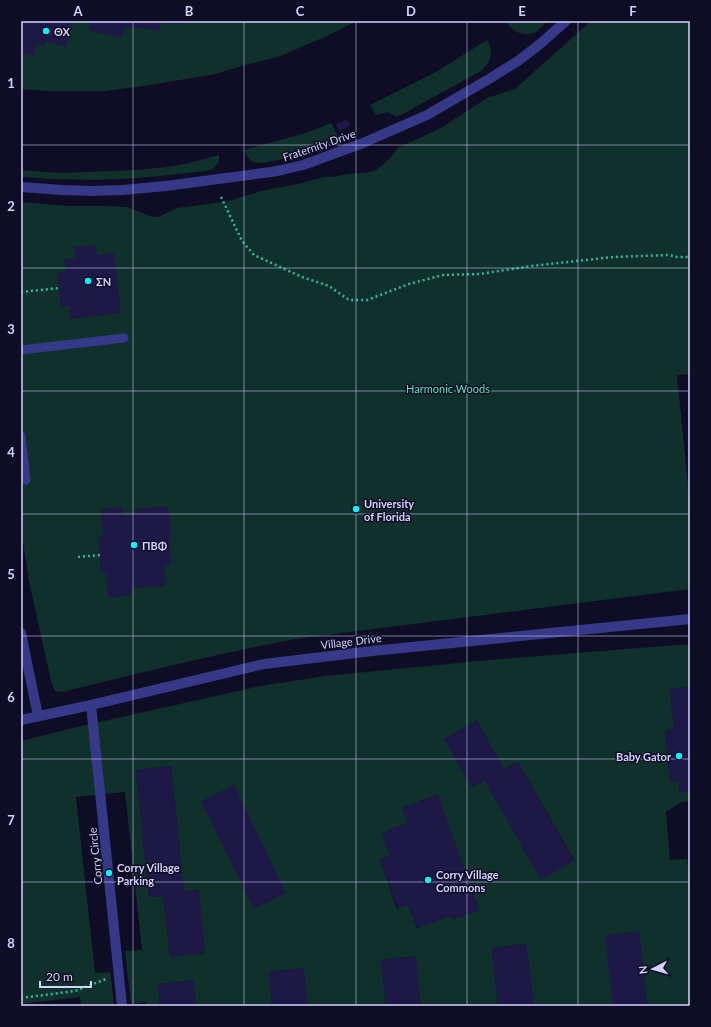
<svg xmlns="http://www.w3.org/2000/svg" width="711" height="1027" font-family="Lato,sans-serif">
  <style>
    .green { fill: #10302c; fill-rule: evenodd }
    .building { fill: #1e1847 }
    .lines { fill: none; stroke-linecap: round; stroke-linejoin: round }
    .path { stroke: #28bca7; stroke-width: 2.5; stroke-dasharray: 2 3; stroke-linecap: butt }
    .service { stroke: #363987; stroke-width: 9 }
    .minor { stroke: #363987; stroke-width: 10 }
    .grid { fill: none; stroke: #d3d2ff; stroke-width: 1; stroke-opacity: 0.55 }
    .poi-dot { fill: #00f8fd; stroke: #0f0d25; stroke-width: 1.5 }
    .labels { text-anchor: middle; dominant-baseline: central; stroke-width: 3; stroke-linejoin: round; paint-order: stroke }
    .poi-label { font-size: 11px; font-weight: bold; fill: #d3d2ff; stroke: #0f0d25; text-anchor: start }
    .street-label { font-size: 11px; fill: #d3d2ff; stroke: #0f0d25 }
    .park-label { font-size: 11px; fill: #57e6b6; stroke: #0f0d25 }
    .neatline { fill: none; stroke: #d3d2ff; stroke-width: 1.5 }
    .grid-label { font-size: 13px; text-anchor: middle; font-weight: bold; fill: #d3d2ff }
  </style>
  <rect width="100%" height="100%" fill="#0f0d25"/>
  <path class="green" d="M21,21H357L327,36L278,57L245,65L216,74L144,86L105,91H48L21,89Z
    M510,21H548C544,24 540,29 536,32C524,37 514,33 507,23Z
    M591,21H690V374L677,375L690,505V589L295,639C221,653 147,671 74,689L62,692L55,691L51,681L29,581L21,528V202L68,206H108L127,207L147,215L153,217H158L178,208L229,201L261,191L298,184L324,177H334L347,174L366,173L374,171L383,165L391,157L398,148L441,128L487,98L515,89Z
    M487,40C494,52 492,61 481,71L399,116H395L387,112L376,115L370,105L436,72Z
    M331,123L338,136L333,139L329,145L292,157L263,163L252,162L246,155L244,150C273,141 303,136 331,123Z
    M219,155V162L213,169L206,171C177,174 147,178 117,179C85,181 53,179 21,177V170L60,173L137,170L167,167L186,164Z
    M690,644V687L670,689L674,730L665,731L670,781H679L680,792L690,791V801L681,802L666,812L670,860L687,859L690,881V1006H647L639,931L613,1006H534L526,944L492,948L498,1006H421L415,956L381,960L386,1006H308L303,968L269,972L272,1006H196L193,980L158,984L160,1006H147L146,1002L131,1004L125,951L142,950L125,792L76,797L95,973L110,972L114,1005L81,1006L80,997L21,1004V741L77,727L261,686L325,676L489,660ZM476,720L504,769L518,762L574,860L541,879L485,781ZM171,766L184,892L198,890L205,953L170,956L163,896L149,897L136,770ZM437,795L479,910L453,919L452,915L417,928L408,905L397,909L380,860L390,856L382,833L408,823L402,808Z"/>
  <path class="building" d="M21,21H73L66,47L47,41L45,46L37,44L34,56L21,53Z
    M91,21H161L159,31L137,27L136,29L124,27L122,38L89,30Z
    M164,21H181L182,25L164,22Z
    M347,119L351,126L339,131L336,124Z
    M96,245L97,255L114,253L121,313L70,319L69,306L61,307L57,273L66,272L64,259L76,258L74,247Z
    M165,506L169,511L171,533L169,534L171,564L164,565L166,586L131,588L132,595L108,598L106,573H101L98,536L103,535L101,509L122,507L123,515L134,514V509Z
    M690,687V791L680,792L679,781L670,782L665,731L674,730L670,689Z
    M477,720L504,769L518,762L574,861L541,880L485,781L472,788L444,739Z
    M171,766L184,892L199,890L205,953L170,957L163,896L149,897L136,770Z
    M234,785L286,893L254,909L201,801Z
    M438,795L479,910L453,919L452,915L417,928L408,905L398,909L380,860L390,856L382,833L408,823L402,808Z
    M639,931L647,1006H613L605,935Z
    M526,944L534,1006H498L492,948Z
    M416,956L421,1006H386L381,960Z
    M303,968L308,1006H272L269,972Z
    M193,980L196,1006H160L158,984Z"/>
  <g class="lines">
    <path class="path" d="M221,197L242,241L254,255L302,277L329,286L349,300H367L409,284L443,275L480,274L531,266L613,257L669,255L677,257H690
      M21,292L59,288
      M78,557L100,555
      M21,998L75,991L106,979"/>
    <path class="service" d="M21,350L124,338
      M21,436L26,480"/>
    <path class="minor" d="M21,187L62,190L92,191L122,190L166,186L271,172L282,170L303,165L363,143L427,115L489,79L518,61L540,44L566,21
      M21,633L38,716
      M91,705L122,1006
      M21,720L91,705L264,664L372,651L690,619"/>
  </g>
  <path class="grid" d="M133,21V1006M244,21V1006M356,21V1006M467,21V1006M578,21V1006M21,145H690M21,268H690M21,391H690M21,514H690M21,636H690M21,759H690M21,882H690"/>
  <g class="poi-dot">
    <circle cx="46" cy="31" r="4"/>
    <circle cx="88" cy="281" r="4"/>
    <circle cx="356" cy="509" r="4"/>
    <circle cx="134" cy="545" r="4"/>
    <circle cx="679" cy="756" r="4"/>
    <circle cx="109" cy="873" r="4"/>
    <circle cx="428" cy="880" r="4"/>
  </g>
  <g class="labels">
    <g class="poi-label">
      <text x="54" y="31">ΘΧ</text>
      <text x="96" y="281">ΣΝ</text>
      <text x="364" y="503">University<tspan x="364" dy="13">of Florida</tspan></text>
      <text x="142" y="545">ΠΒΦ</text>
      <text x="671" y="756" text-anchor="end">Baby Gator</text>
      <text x="117" y="867">Corry Village<tspan x="117" dy="13">Parking</tspan></text>
      <text x="436" y="874">Corry Village<tspan x="436" dy="13">Commons</tspan></text>
    </g>
    <g class="street-label">
      <text transform="translate(319 145) rotate(-19)">Fraternity Drive</text>
      <text transform="translate(351 641) rotate(-7)">Village Drive</text>
      <text transform="translate(95 856) rotate(-96)">Corry Circle</text>
    </g>
    <g class="park-label">
      <text x="448" y="388">Harmonic Woods</text>
    </g>
  </g>
  <rect width="711" height="1027" fill="none" stroke="#0f0d25" stroke-width="44"/>
  <g transform="translate(653 969) rotate(264)" stroke="#0f0d25" stroke-width="3" paint-order="stroke">
  <path d="M0-3L7 15L0 10L-7 15Z" fill="#d3d2ff"/>
  <text y="-6" font-size="11" font-weight="bold" text-anchor="middle" fill="#d3d2ff">N</text>
  </g>
  <path d="M40 981v6h51v-6" fill="none" stroke="#d3d2ff" stroke-width="2"/>
  <text x="46" y="981" font-size="12" fill="#d3d2ff" stroke="#0f0d25" stroke-width="3" paint-order="stroke">20 m</text>
  <rect x="22" y="22" width="667" height="983" class="neatline"/>
  <g class="grid-label">
    <text x="78" y="16">A</text>
    <text x="189" y="16">B</text>
    <text x="300" y="16">C</text>
    <text x="411" y="16">D</text>
    <text x="522" y="16">E</text>
    <text x="633" y="16">F</text>
    <text x="11" y="88">1</text>
    <text x="11" y="211">2</text>
    <text x="11" y="334">3</text>
    <text x="11" y="457">4</text>
    <text x="11" y="579">5</text>
    <text x="11" y="702">6</text>
    <text x="11" y="825">7</text>
    <text x="11" y="948">8</text>
  </g>
</svg>
